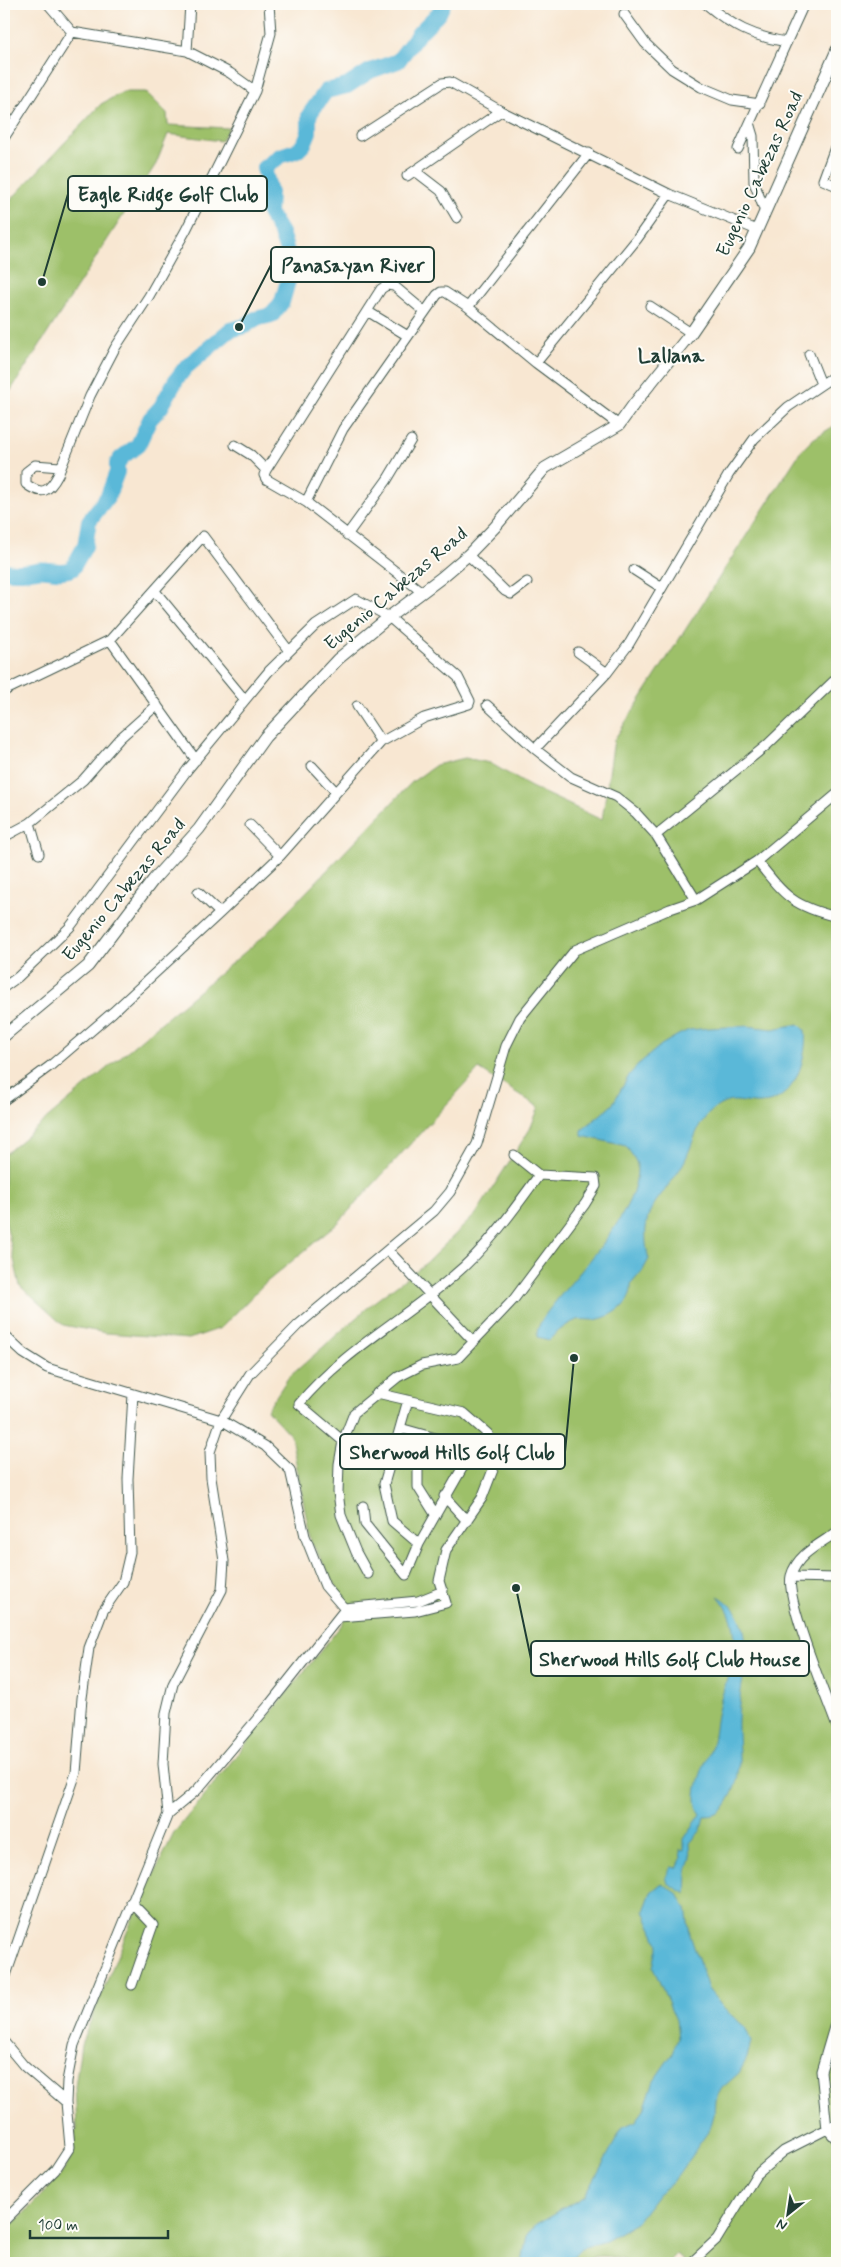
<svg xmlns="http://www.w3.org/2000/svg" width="841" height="2267" font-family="Mynerve,sans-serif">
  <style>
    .green { fill: #9dc069; stroke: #5e7e4e }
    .water { fill: #5ab8d8; stroke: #3c7a86 }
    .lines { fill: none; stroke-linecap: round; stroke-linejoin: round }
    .river { stroke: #5ab8d8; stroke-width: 16 }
    .minor-casing { stroke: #40564c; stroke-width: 11 }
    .tertiary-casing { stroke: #40564c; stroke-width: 13 }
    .minor { stroke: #fff; stroke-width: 9 }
    .tertiary { stroke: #fff; stroke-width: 11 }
    .labels { text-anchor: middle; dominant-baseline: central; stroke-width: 4; stroke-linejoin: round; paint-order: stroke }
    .street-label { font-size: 19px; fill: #1f3d34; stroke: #fdfcf7 }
    .quarter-label { font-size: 21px; font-weight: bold; fill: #1f3d34; stroke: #fdfcf7 }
    .leader { fill: none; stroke: #1f3d34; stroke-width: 2 }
    .callout-dot { fill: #1f3d34; stroke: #fdfcf7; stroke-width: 2 }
    .callout { fill: #fdfcf7; stroke: #1f3d34; stroke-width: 2 }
    .callout-label { font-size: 20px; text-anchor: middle; font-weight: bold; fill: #1f3d34 }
  </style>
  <rect width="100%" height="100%" fill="#fdfcf7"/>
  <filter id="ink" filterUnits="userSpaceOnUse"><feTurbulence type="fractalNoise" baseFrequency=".02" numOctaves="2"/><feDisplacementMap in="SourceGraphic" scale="10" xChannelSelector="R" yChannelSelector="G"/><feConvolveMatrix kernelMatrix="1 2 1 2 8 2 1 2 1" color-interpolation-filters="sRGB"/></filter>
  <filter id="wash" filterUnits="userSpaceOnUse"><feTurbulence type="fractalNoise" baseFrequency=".0096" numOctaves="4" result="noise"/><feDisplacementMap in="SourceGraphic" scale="20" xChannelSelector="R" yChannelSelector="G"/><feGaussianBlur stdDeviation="1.12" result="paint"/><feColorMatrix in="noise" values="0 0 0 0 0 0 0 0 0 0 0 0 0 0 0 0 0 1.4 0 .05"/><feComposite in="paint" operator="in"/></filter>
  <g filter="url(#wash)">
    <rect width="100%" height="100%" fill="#f8e7d2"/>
    <path class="green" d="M123,92H146L167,113L168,125L229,128L221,141L168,134L156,164L4,401V207L101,104Z
      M837,424V2263H686L677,2254L668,2263C658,2263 646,2265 636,2263C616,2259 600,2250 582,2263H4V2234L59,2177L71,2158L77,2128L75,2087L81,2044L132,1920L174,1833L343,1623L346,1603L311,1542L291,1436L267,1410L288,1378L374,1302L426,1263L476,1214L530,1129L539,1107L479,1069L337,1224L263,1285L221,1328L189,1339L106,1333L63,1325L20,1286L4,1215V1155L264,936L412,782L436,765L465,758L490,763L531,787L602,820L614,740L801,451L813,439Z"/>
    <path class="water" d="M799,1024L805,1030C808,1057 795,1102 761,1103C741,1104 733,1095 714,1109C695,1124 694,1144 683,1164C676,1178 653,1202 649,1214C644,1227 645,1246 649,1259L643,1270L631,1284C633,1305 611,1318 593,1320C588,1320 582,1319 577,1320C566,1324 557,1332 549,1340L537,1337C536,1324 549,1310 556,1301C583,1267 640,1210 637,1165C636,1159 629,1151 626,1146L582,1136V1130L612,1105L630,1074L641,1062L661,1045L678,1035L689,1030L710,1028L746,1026L773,1029Z
      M718,1596C764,1621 739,1679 738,1719C737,1749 745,1774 728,1801C721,1812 719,1816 704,1816L701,1830L690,1843L691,1859L687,1871L686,1894L668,1883L666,1877L671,1867L677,1868L681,1859L680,1849L684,1850V1839L701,1814C687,1797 706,1762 712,1745C715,1735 715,1725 717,1715C726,1673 751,1634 718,1596Z
      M662,1883L678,1894L686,1909L690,1935L708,1989L725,2010L745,2027L751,2041L747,2058L739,2073L722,2088L715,2100L714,2115L710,2129L672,2183L658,2194L636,2223L605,2241L581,2248L567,2263H522L527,2236L536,2224L585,2196L623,2127L636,2121L644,2110L654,2080L670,2057L678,2038L676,2020L653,1967L658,1943L644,1911L651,1892Z"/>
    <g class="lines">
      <path class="river" d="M4,571C18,573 23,572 36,570C47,567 58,575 72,569L85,546L89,521L108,496L117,472V464L121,458L138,445L150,419L161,407L176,380L185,368L230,330L245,326L255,319L272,315L282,302L292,267L281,233L269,213L270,192L264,168L280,156L298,150L304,144L309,132V115L326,91L347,86L370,71L398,61L419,33L439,13L443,4"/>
    </g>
  </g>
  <g filter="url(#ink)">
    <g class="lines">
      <g class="minor-casing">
        <path id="minor" d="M48,4L72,32L187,51L230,73L255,91
          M706,4C732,26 753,37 787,42
          M624,14L645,43L672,69L701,87L732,100L760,104
          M187,51L190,4
          M750,126L753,136L754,182L765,212
          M360,136L442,83L450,82L501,111L669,194L757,230
          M4,138L72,32
          M837,142L823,180L837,186
          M738,149L804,4
          M415,171L441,191L457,218
          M407,176L501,111
          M650,306L691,333
          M468,307L536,363L619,425
          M367,311L408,336
          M809,354L821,384
          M536,363L637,239L669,194
          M235,445L251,455L266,470
          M60,467L35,465L26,472V484C42,496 49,492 58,475L90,396L115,348L149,296L186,230L255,91L271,33L269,4
          M306,502L266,479L264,475L266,470L381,289L387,285L394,286L425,312
          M347,535L387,480L411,440
          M468,555L505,591L511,594L527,582
          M634,570L662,588
          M155,591L245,700
          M422,592L306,502L343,429L437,295L441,292H445L468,307L589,153
          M110,640L196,760
          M578,652L607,673
          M4,691L110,640L203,536L289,651
          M487,705L535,749L571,777L616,797L636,813L656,835L696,900
          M357,706L381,742
          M535,749L607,673L629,644L729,474L754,439L788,407L837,374
          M312,766L336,792
          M30,823L39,854
          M250,825L280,856
          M656,835L767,745L837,678
          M4,837L30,823L83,780L119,739L157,705
          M757,861C785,896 792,906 837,917
          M198,892L220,913
          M4,987L18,977L70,927L188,769L269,671L316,625L356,599L389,617L458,677L470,701L469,704L424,718L381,742L280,856L220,913L113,1012L50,1066L4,1100
          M388,1250L474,1342
          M4,1335L23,1353L47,1368L221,1420L265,1446L290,1470L305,1536L325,1586L344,1608
          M408,1400L384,1484L392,1521L419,1544
          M427,1436L418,1460V1487L435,1514
          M343,1441L299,1404C342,1352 402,1320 452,1277C487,1248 513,1211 539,1175
          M444,1496L467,1521
          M363,1506L365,1524L406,1575L419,1544L464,1465L450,1442L400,1428
          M837,1532C820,1544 797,1554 791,1576C785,1599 827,1699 837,1727
          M368,1574L356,1552L341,1515L338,1492L339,1464L343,1441L354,1413L398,1377L422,1365L458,1358L514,1299L585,1204L596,1186L595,1178L539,1175L514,1155
          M791,1577L837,1578
          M344,1608L418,1601L443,1591
          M339,1617L415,1611L446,1603L439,1581L446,1550L482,1498L496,1462L488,1434L464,1413L377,1393
          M168,1814L197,1790L269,1705L342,1613
          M131,1902L153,1925L132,1985
          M4,1981L76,1773L82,1698L89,1648L103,1611L123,1582L130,1552L128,1479L133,1394
          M837,2017L821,2071L827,2129L837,2140
          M4,2042L24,2066L66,2102
          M4,2221L55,2170L70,2147L66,2102L67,2081L74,2045L168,1814L163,1764L166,1713L173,1684L222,1590L224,1561L211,1478L210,1452L221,1420L250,1374L298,1325L434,1211L450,1192L477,1144L506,1046L520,1018L575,950L670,909L696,900L757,861L837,794
          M691,2263L717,2239L756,2175L784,2151L837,2124"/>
      </g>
      <g class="tertiary-casing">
        <path id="tertiary" d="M4,1036L88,966L154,879L199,829L265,737L338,659L389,617L441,578L468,555L495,527L545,468L619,425L634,404L691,333L749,248L837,50"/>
      </g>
      <use href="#minor" class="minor"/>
      <use href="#tertiary" class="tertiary"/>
    </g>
  </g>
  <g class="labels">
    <g class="street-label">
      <text transform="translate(760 174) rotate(-65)">Eugenio Cabezas Road</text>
      <text transform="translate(396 589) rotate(-40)">Eugenio Cabezas Road</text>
      <text transform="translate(124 890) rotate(-50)">Eugenio Cabezas Road</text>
    </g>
    <g class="quarter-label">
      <text x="671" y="356">Lallana</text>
    </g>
  </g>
  <path class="leader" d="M42 282L68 194M239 327L271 265M574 1358L565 1452M516 1588L531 1659"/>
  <g class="callout-dot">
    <circle cx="42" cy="282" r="5"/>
    <circle cx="239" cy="327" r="5"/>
    <circle cx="574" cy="1358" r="5"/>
    <circle cx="516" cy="1588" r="5"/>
  </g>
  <g class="callout">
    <rect x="68" y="176" width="199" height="35" rx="5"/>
    <rect x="271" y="247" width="163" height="35" rx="5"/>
    <rect x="340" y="1434" width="225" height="35" rx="5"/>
    <rect x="531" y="1641" width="278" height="35" rx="5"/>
  </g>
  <g class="callout-label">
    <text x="168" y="201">Eagle Ridge Golf Club</text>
    <text x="353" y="272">Panasayan River</text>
    <text x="452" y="1459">Sherwood Hills Golf Club</text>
    <text x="670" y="1666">Sherwood Hills Golf Club House</text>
  </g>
  <rect width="841" height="2267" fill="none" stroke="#fdfcf7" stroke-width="20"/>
  <g transform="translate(788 2214) rotate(210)" stroke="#fdfcf7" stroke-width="4" paint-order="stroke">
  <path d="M0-4L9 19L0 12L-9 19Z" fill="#1f3d34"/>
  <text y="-8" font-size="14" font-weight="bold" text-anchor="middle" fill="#1f3d34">N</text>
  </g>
  <path d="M30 2230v8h138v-8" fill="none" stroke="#1f3d34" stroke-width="2.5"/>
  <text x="38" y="2230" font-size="15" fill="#1f3d34" stroke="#fdfcf7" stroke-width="4" paint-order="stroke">100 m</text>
</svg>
